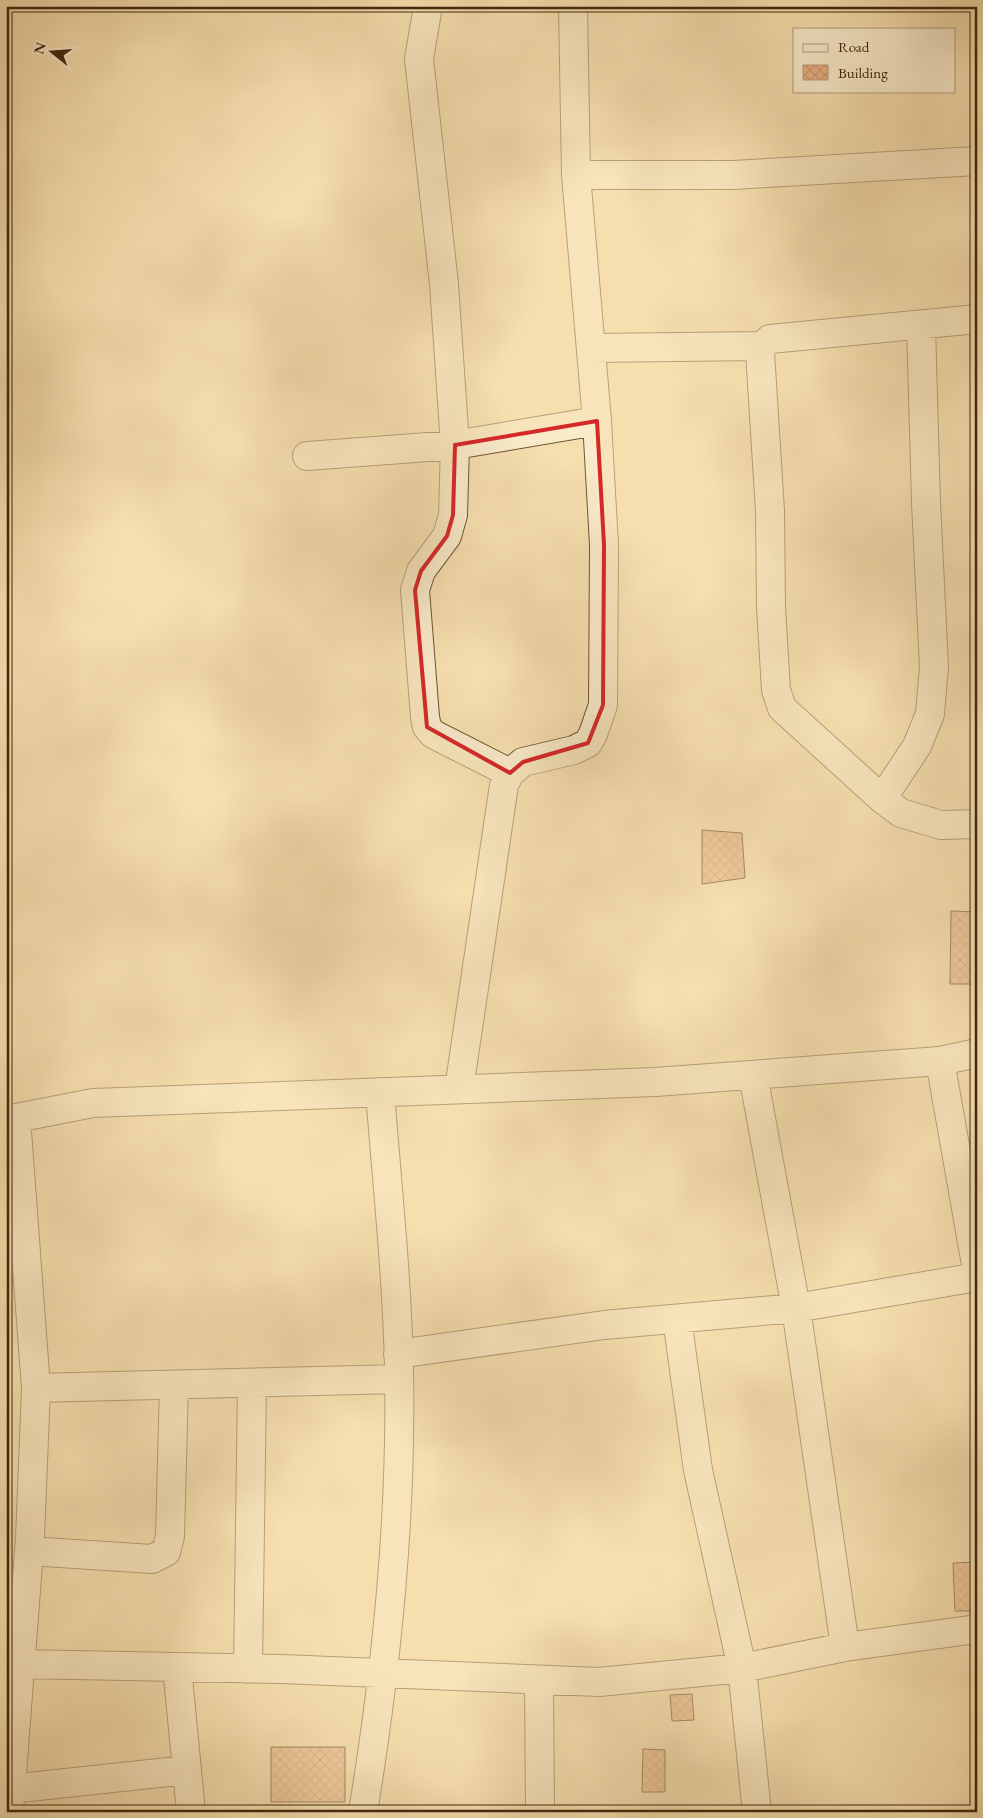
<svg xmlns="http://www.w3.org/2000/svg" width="983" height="1818" font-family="'EB Garamond',serif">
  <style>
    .building { fill: url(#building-cross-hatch); stroke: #3f280d }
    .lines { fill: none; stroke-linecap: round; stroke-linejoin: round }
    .street-casing { stroke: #6d5635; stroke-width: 30 }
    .street { stroke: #f9eaca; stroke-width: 28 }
    .marked { fill: none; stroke: #d62828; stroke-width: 4; stroke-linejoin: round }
  </style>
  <defs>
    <pattern id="building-cross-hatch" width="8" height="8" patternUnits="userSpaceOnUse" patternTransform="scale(1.25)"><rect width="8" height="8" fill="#e9b081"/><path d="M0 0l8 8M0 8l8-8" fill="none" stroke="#c9976e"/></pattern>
  </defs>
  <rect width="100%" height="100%" fill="#f6deae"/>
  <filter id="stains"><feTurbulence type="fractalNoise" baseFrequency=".004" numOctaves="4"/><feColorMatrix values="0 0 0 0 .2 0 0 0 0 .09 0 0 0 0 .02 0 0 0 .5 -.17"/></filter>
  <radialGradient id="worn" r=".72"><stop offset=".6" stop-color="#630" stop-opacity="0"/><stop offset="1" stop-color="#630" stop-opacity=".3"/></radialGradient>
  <path class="building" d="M702,830L742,833L745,878L702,884Z
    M951,911L977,912V934H972V984H950Z
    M977,1562V1611H955L953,1563Z
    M692,1694L694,1720L672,1721L670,1695Z
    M271,1747H345V1802H271Z
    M643,1749L665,1750V1792H642Z"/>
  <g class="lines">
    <g class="street-casing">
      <path id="street" d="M428,6L419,59L444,284L455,445L453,515L447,536L421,571L415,590L425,717L427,727L433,734L510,773
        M576,175H733L977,161
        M977,319L770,339L762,346L760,352L770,511L771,607L776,690L782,708L882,799L901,813L941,825L977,824
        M591,348L762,346
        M307,456L455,445L597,421
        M882,799L917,746L930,714L934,667L926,503L921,325
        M940,1061L977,1270
        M753,1075L796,1308L845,1647
        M459,1089L504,785L510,773L523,762L574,750L588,743L593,734L603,705L604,545L597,421L576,175L573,6
        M6,1120L93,1103L655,1082L940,1061L977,1053
        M677,1319L698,1470L742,1668L757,1812
        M398,1354L604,1325L796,1308L977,1277
        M36,1388L399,1379
        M29,1551L152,1559L166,1552L170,1536L174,1385
        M20,1664L281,1669L599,1682L742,1668L845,1647L977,1629
        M177,1667L191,1812
        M248,1669L252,1383
        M539,1680L540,1812
        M10,1789L187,1770
        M9,1812L30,1538L36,1388L16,1118
        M363,1812C387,1666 402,1516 399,1368C397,1276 387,1184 380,1092"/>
    </g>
    <use href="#street" class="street"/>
  </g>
  <path d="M0 0H983V1818H0ZM597,421L604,545L603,705L588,743L523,762L510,773L427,727L415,590L421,571L447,536L453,515L455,445Z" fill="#f6deae" fill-opacity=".55" fill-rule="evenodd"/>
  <path class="marked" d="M597,421L604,545L603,705L588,743L523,762L510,773L427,727L415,590L421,571L447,536L453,515L455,445Z"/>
  <rect width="983" height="1818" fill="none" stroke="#f6deae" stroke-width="25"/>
  <rect x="8" y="8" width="968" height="1803" fill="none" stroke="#3f280d" stroke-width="2.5"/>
  <rect x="12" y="12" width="958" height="1793" fill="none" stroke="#3f280d"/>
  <rect x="793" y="28" width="162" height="65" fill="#f9eaca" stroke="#af9c7e"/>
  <rect x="803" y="44" width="25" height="8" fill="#f9eaca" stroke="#af9c7e"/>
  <text x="838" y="52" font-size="15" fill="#3f280d">Road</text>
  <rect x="803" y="65" width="25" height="15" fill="url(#building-cross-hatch)" stroke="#af9c7e"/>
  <text x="838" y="78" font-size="15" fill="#3f280d">Building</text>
  <g transform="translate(52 52) rotate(287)" stroke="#f9eaca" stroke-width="4" paint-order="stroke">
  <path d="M0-4L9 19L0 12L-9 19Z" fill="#3f280d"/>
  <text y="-8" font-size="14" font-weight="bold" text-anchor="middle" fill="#3f280d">N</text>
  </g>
  <rect width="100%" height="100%" filter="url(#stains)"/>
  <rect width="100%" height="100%" fill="url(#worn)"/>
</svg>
